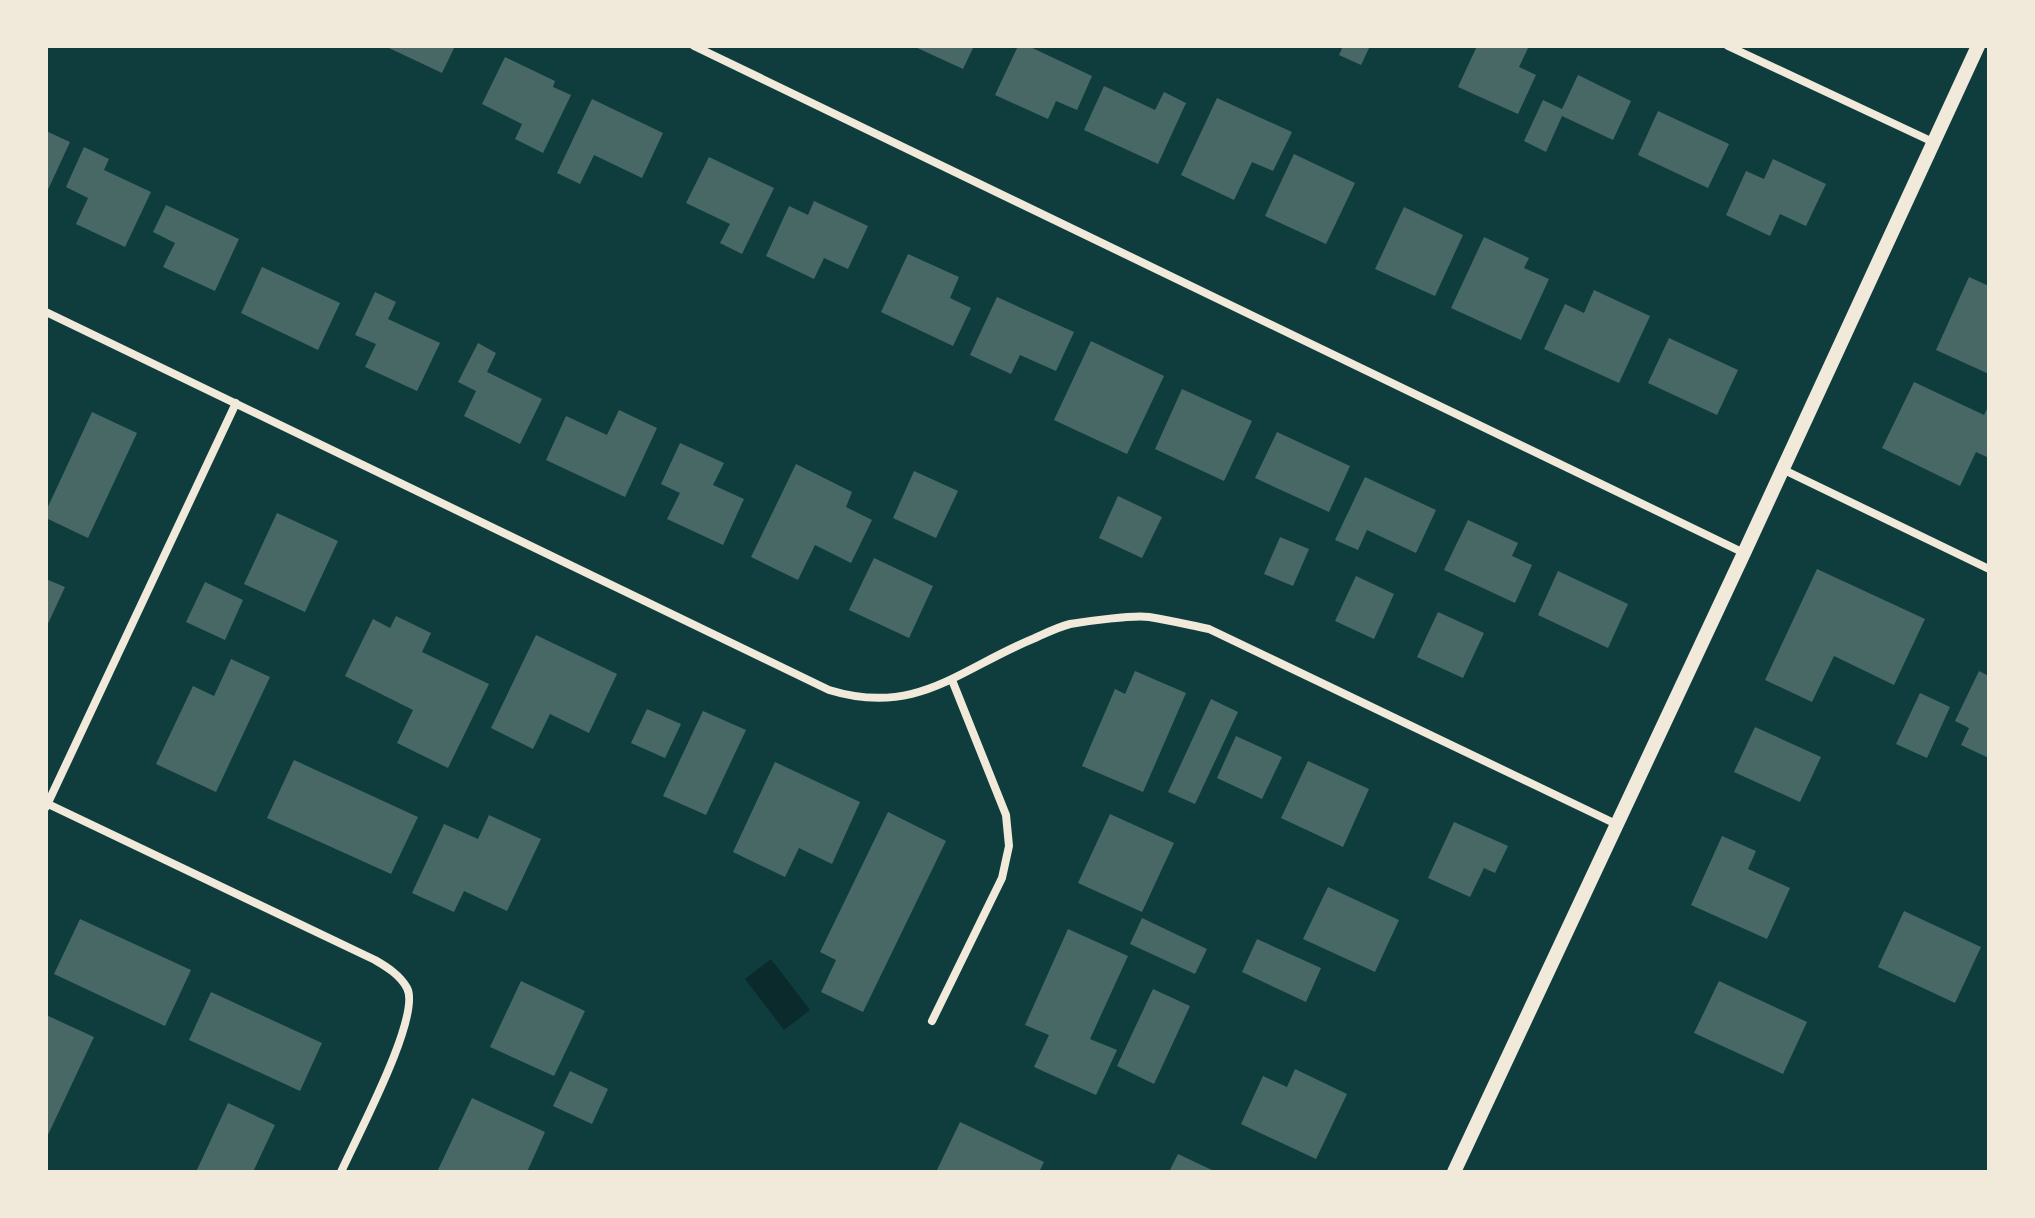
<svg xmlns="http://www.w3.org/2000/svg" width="2035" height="1218" font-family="'Sofia Sans Condensed',sans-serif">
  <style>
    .water { fill: #0a2a2b }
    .building { fill: #486865 }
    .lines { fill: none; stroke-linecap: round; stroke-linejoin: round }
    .minor { stroke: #f1e9da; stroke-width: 8 }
    .tertiary { stroke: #f1e9da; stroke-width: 14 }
  </style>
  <rect width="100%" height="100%" fill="#0f3d3e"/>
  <path class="water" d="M771,959L810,1010L784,1030L745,979Z"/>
  <path class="building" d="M390,46H455L442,73L389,48Z
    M913,46H974L963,69Z
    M1018,46H1028L1092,76L1077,110L1056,101L1048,119L995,95Z
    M1343,46H1370L1361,65L1339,55Z
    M1477,46H1529L1519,67L1536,75L1518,114L1458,87Z
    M505,57L555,81L553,87L571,95L543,153L515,139L522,124L482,104Z
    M1578,75L1631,101L1613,140L1562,116L1546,152L1524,141L1543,100L1562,109Z
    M1104,86L1155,110L1164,92L1186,103L1158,164L1084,130Z
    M1217,98L1292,132L1273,171L1252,162L1234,200L1181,175Z
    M592,99L663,133L642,178L594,155L580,184L557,173Z
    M1658,111L1729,144L1708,188L1638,155Z
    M46,131L70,142L46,194Z
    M84,147L109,159L104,170L151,192L125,247L76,224L88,198L66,187Z
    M1294,154L1355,183L1326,244L1265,216Z
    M709,157L774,188L742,254L720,243L730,224L686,203Z
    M1773,159L1826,184L1806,226L1780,214L1770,236L1726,215L1746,171L1764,179Z
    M814,201L868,226L848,269L824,258L814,279L766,256L789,206L808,215Z
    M166,205L239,239L215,291L163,267L175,243L153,232Z
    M1404,207L1463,235L1435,296L1375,269Z
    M1484,237L1529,258L1524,268L1549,279L1521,340L1451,308Z
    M908,254L959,277L950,298L971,308L953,346L881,312Z
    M262,267L340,303L318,350L241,313Z
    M1969,277L1989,286V374L1936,350Z
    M1594,290L1650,316L1619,383L1544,349L1565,304L1584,313Z
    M375,292L396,302L388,319L440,343L417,391L365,367L376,344L355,335Z
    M997,297L1074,332L1056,371L1020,355L1011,374L970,355Z
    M1669,338L1738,370L1717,415L1648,383Z
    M1091,341L1164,376L1127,454L1054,420Z
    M478,343L496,353L487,372L542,399L520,444L464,416L476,391L458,382Z
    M1914,382L1984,415L1989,405V458L1976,452L1960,486L1882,448Z
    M1182,389L1252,421L1224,481L1155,449Z
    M619,410L657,428L625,497L546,460L566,416L607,435Z
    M92,412L137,433L88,538L46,518V511Z
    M1277,432L1350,466L1329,512L1255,478Z
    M680,443L724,463L713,485L744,499L723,545L667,519L680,493L661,484Z
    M796,464L852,492L846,507L872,520L851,563L815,545L798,580L751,557Z
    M914,471L958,491L936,538L893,518Z
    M1365,477L1436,510L1416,553L1367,530L1358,550L1335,540Z
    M1118,496L1162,517L1142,558L1099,538Z
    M277,513L338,541L305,612L244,584Z
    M1468,520L1518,543L1512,556L1532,565L1515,603L1444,570Z
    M1280,537L1309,549L1293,586L1264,574Z
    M874,558L933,586L909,638L849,610Z
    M1817,569L1925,619L1894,685L1834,656L1812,702L1765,680Z
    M1558,571L1628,604L1608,648L1538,615Z
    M1356,576L1394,594L1374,639L1335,621Z
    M46,579L65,587L46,628Z
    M205,582L243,600L225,640L186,622Z
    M1438,612L1484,633L1463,678L1417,657Z
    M396,616L431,633L422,652L489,684L448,768L397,743L413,710L345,676L373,619L390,628Z
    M536,635L617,674L589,733L550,714L533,749L491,728Z
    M231,659L270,677L216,792L156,764L193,686L214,696Z
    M1135,671L1186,693L1143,792L1082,766L1115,689L1125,694Z
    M1979,671L1989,676V758L1961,745L1969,728L1955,721Z
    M1920,693L1950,707L1927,758L1896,744Z
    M1211,699L1238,712L1195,804L1168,792Z
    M647,709L681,724L665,758L631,743Z
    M703,711L746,730L706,815L663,796Z
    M1755,727L1821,757L1800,802L1734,772Z
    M1236,736L1282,757L1262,799L1217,778Z
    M294,760L418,817L391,874L267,818Z
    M1308,761L1369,789L1343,847L1281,818Z
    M775,762L860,802L832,864L799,848L785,877L733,852Z
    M888,812L946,841L863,1012L821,992L836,960L820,952Z
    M1110,814L1174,843L1142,912L1078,883Z
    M489,815L541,839L507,911L464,891L454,912L412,893L444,824L478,839Z
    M1454,822L1508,846L1495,873L1484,868L1470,897L1428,878Z
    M1722,836L1756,851L1748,869L1790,888L1767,939L1691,905Z
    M1328,887L1399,920L1375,972L1303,939Z
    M1904,911L1981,947L1955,1003L1878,967Z
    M1142,918L1207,949L1195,974L1130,944Z
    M80,919L191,970L165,1026L54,974Z
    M1068,929L1128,956L1090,1039L1117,1050L1096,1095L1034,1067L1049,1035L1025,1025Z
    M1257,939L1321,968L1306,1002L1242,972Z
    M521,981L585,1011L554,1076L490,1047Z
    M1719,981L1807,1022L1783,1074L1694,1033Z
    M1153,989L1190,1006L1154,1084L1117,1066Z
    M211,992L322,1043L300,1091L189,1040Z
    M46,1015L94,1037L46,1139Z
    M1295,1069L1347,1094L1316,1159L1241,1124L1263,1076L1287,1087Z
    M570,1071L608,1089L592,1124L553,1106Z
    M472,1098L545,1132L527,1172H437Z
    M228,1103L275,1125L253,1172H196Z
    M960,1122L1044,1162L1039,1172H936Z
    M1178,1154L1216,1172H1169Z"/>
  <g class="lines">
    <path class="minor" d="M694,46L1744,553
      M1728,46L1933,142
      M46,312L829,690C917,717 959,669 1035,638C1046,633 1058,627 1070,624C1088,621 1132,615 1149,617C1169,620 1189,625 1209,629L1616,824
      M1782,469L1989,569
      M46,803L375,960C387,967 400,975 407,988C422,1016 355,1140 341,1172
      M46,807L236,403
      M932,1021L1002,878L1009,846L1006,815L952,680"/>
    <path class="tertiary" d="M1454,1172L1744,553L1978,46"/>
  </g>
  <rect width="2035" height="1218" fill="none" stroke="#f1e9da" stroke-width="96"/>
</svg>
